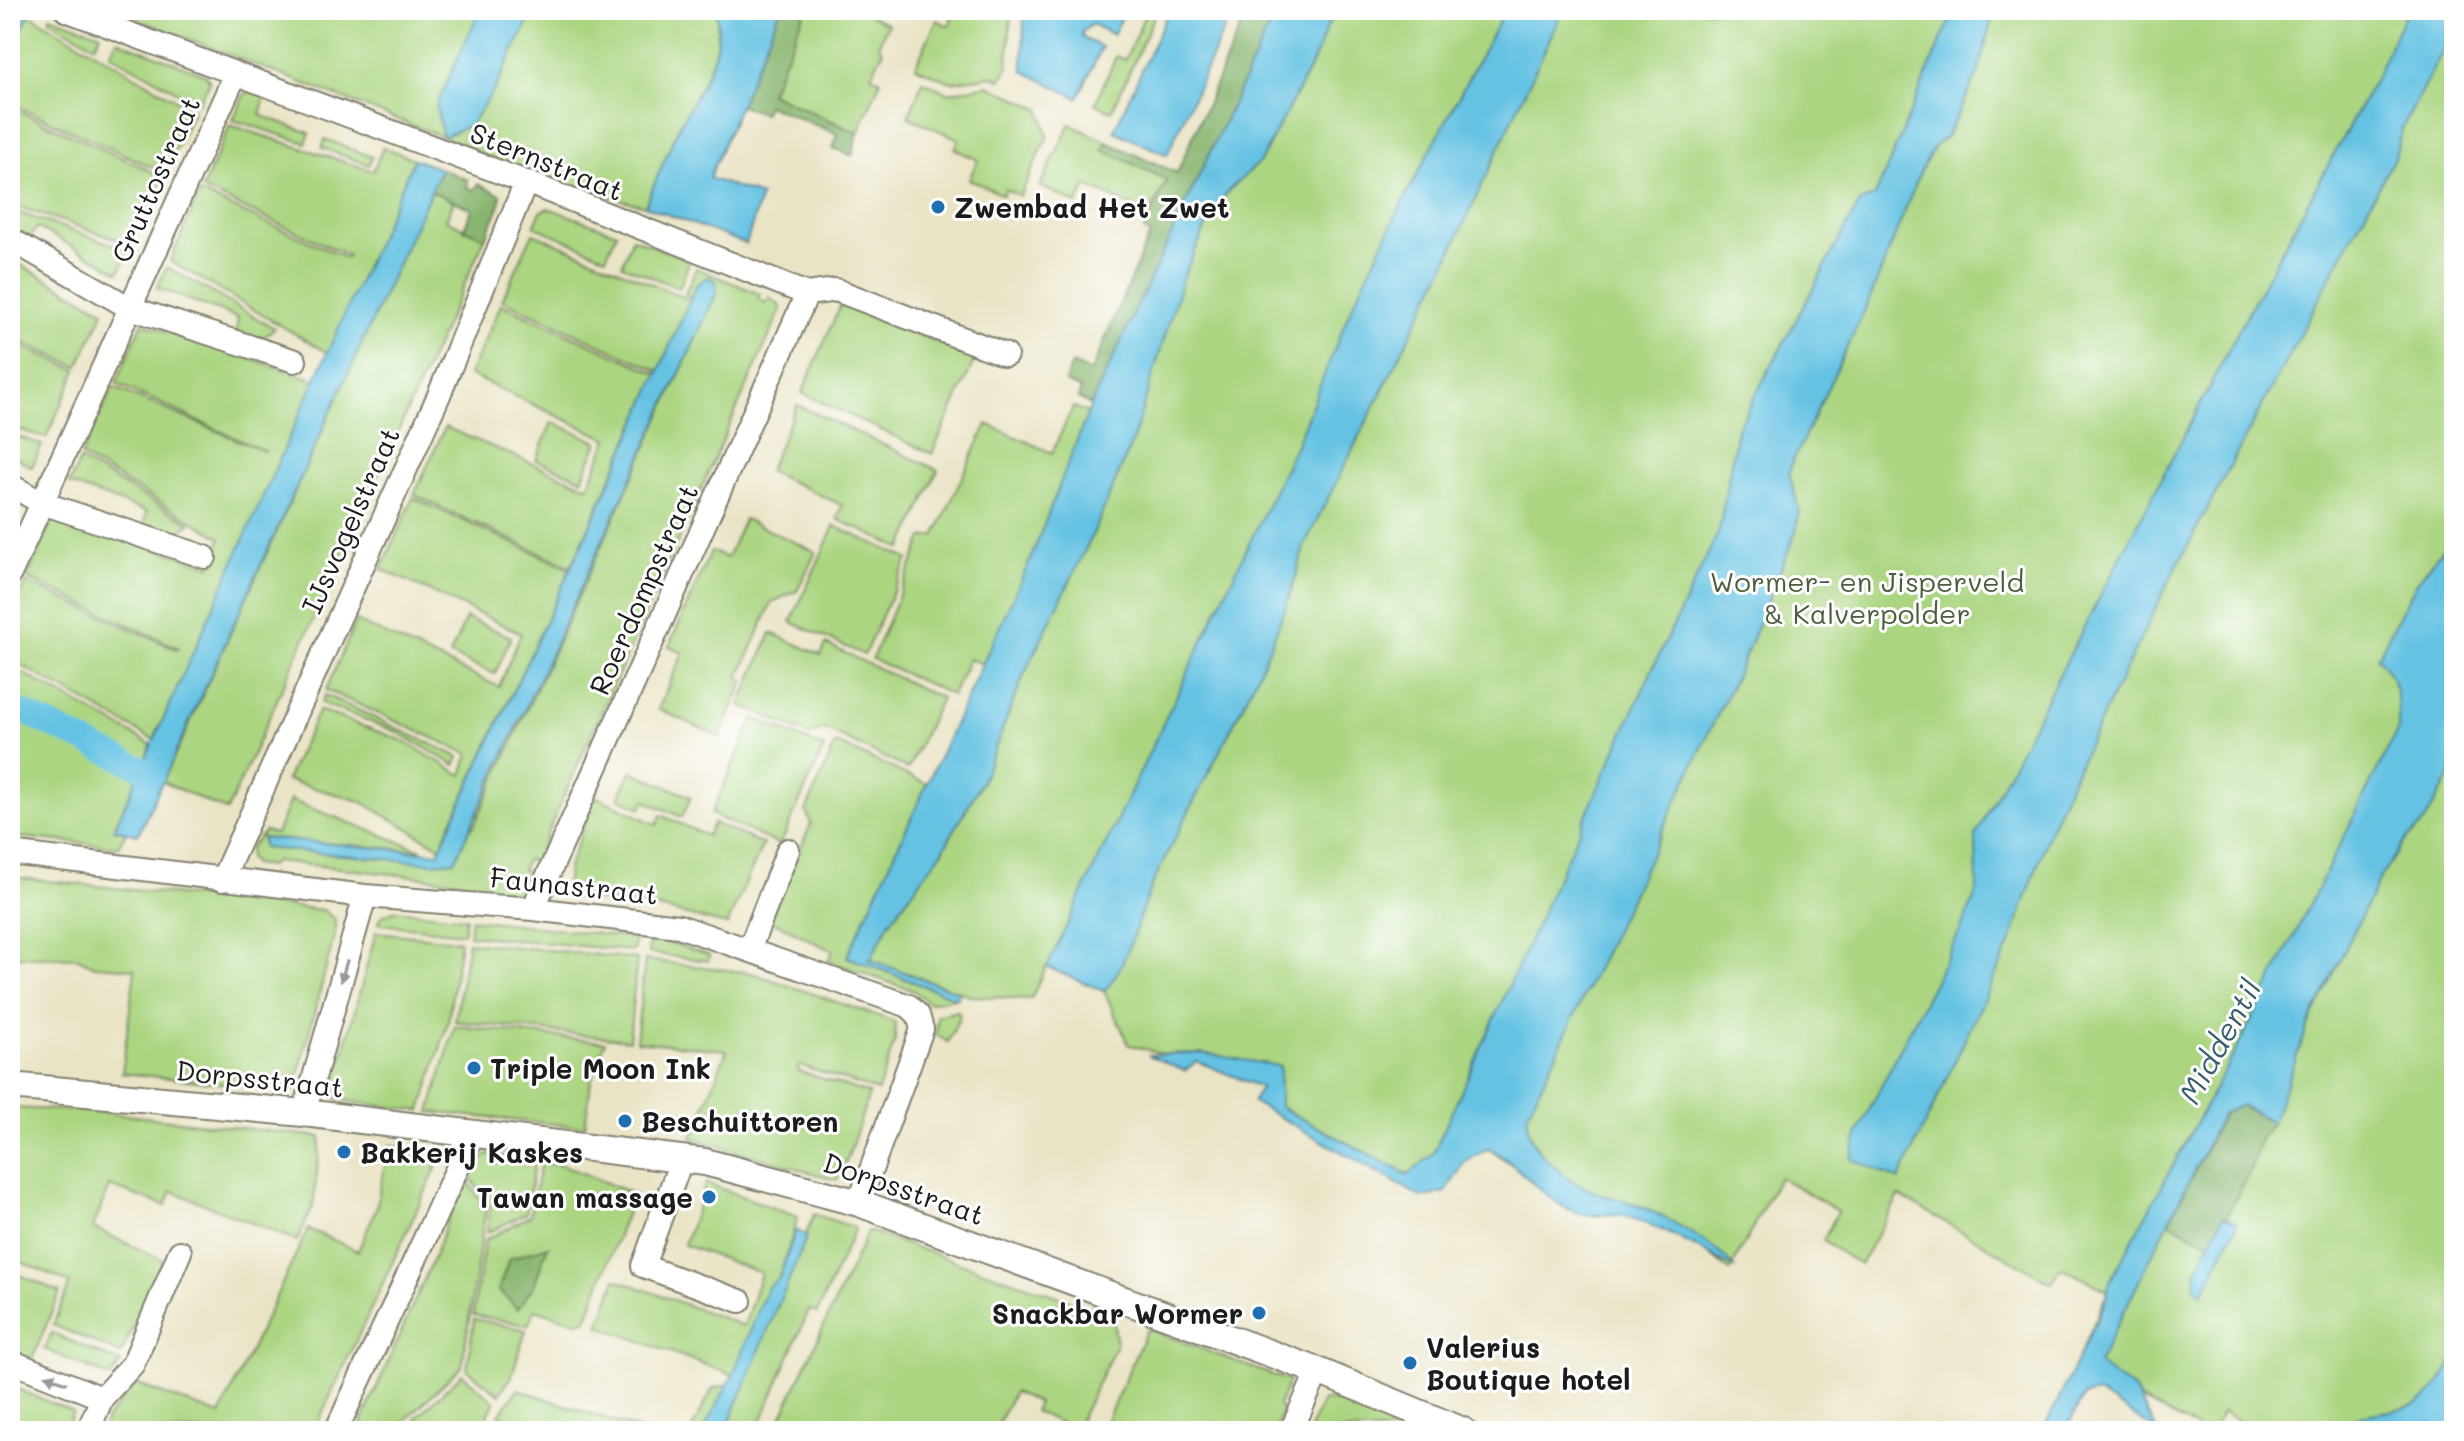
<svg xmlns="http://www.w3.org/2000/svg" width="2464" height="1441" font-family="Mali,sans-serif">
  <style>
    .green { fill: #abd581; stroke: #64784e; stroke-width: 2 }
    .forest { fill: #88b66f; stroke: #526946; stroke-width: 2 }
    .water { fill: #65c2e3; stroke: #406f80; stroke-width: 2 }
    .lines { fill: none; stroke-linecap: round; stroke-linejoin: round }
    .canal { stroke: #65c2e3; stroke-width: 24 }
    .minor-casing { stroke: #838071; stroke-width: 26 }
    .tertiary-casing { stroke: #838071; stroke-width: 30 }
    .minor { stroke: #fff; stroke-width: 22 }
    .tertiary { stroke: #fff; stroke-width: 26 }
    .oneway { fill: #999 }
    .poi-dot { fill: #1f6fb2; stroke: #fff; stroke-width: 3 }
    .labels { text-anchor: middle; dominant-baseline: central; stroke-width: 6; stroke-linejoin: round; paint-order: stroke }
    .street-label { font-size: 28px; fill: #1c1c1c; stroke: #fff }
    .poi-label { font-size: 28px; font-weight: bold; fill: #1c1c1c; stroke: #fff; text-anchor: start }
    .park-label { font-size: 28px; fill: #4e5d3f; stroke: #fff }
    .water-label { font-size: 30px; font-style: italic; fill: #395e6c; stroke: #fff }
  </style>
  <rect width="100%" height="100%" fill="#fff"/>
  <filter id="ink" filterUnits="userSpaceOnUse"><feTurbulence type="fractalNoise" baseFrequency=".0125" numOctaves="2"/><feDisplacementMap in="SourceGraphic" scale="16" xChannelSelector="R" yChannelSelector="G"/><feConvolveMatrix kernelMatrix="1 2 1 2 8 2 1 2 1" color-interpolation-filters="sRGB"/></filter>
  <filter id="wash" filterUnits="userSpaceOnUse"><feTurbulence type="fractalNoise" baseFrequency=".006" numOctaves="4" result="noise"/><feDisplacementMap in="SourceGraphic" scale="32" xChannelSelector="R" yChannelSelector="G"/><feGaussianBlur stdDeviation="1.8" result="paint"/><feColorMatrix in="noise" values="0 0 0 0 0 0 0 0 0 0 0 0 0 0 0 0 0 1.4 0 .05"/><feComposite in="paint" operator="in"/></filter>
  <g filter="url(#wash)">
    <rect width="100%" height="100%" fill="#eae4c6"/>
    <path class="green" d="M113,10H480L437,106L443,137L470,125L494,90L534,10H716C726,56 696,92 677,131C666,156 656,181 645,206L527,174L443,137Z
      M806,10H859L888,24L879,44L883,52L871,75L881,80L858,133L770,93Z
      M954,10H1011L1008,67L1001,80L992,76L951,82L915,67L937,20L949,26Z
      M1147,10H1157L1112,111L1095,104L1116,56L1125,60Z
      M1334,10H2454V1431L2438,1419L2347,1431H2258L2223,1412L2211,1431H2201L2138,1398L2135,1392L2080,1355L2108,1291L2061,1267L2052,1283L1899,1196L1860,1265L1823,1241L1838,1211L1779,1177L1730,1271L1670,1223L1637,1211L1596,1216L1554,1200L1519,1169L1488,1149L1409,1175L1332,1138L1264,1099L1275,1075L1201,1053L1164,1054L1129,1045L1104,991L1050,967H1046L1031,999L971,996L870,960L889,923L942,852L982,781L1025,672L1093,534L1183,277L1209,220L1229,190L1260,161L1313,62Z
      M29,14L194,110L165,173L10,103V57Z
      M50,16L101,34L94,45L49,20Z
      M117,40L206,75L210,82L198,103L110,54Z
      M923,81L948,93L988,85L1040,109L1048,136L1020,196L1005,189L1003,195L969,179L978,160L955,149L959,139L908,117Z
      M252,92L265,97L260,115L310,133L306,143L233,120L245,93Z
      M10,107L164,177L132,244L10,204Z
      M1070,124L1107,142L1104,150L1167,179L1150,215L1087,186L1077,204L1040,186Z
      M230,125L373,171L383,147L414,159L328,353L170,261L200,193L346,258L348,255L202,189Z
      M325,139L372,157L369,165L322,148Z
      M431,191L454,201L446,220L485,238L227,811L163,782Z
      M548,208L617,233L606,257L534,226L541,211Z
      M10,210L130,250L119,272L37,227L29,240L10,230Z
      M533,233L690,300L659,371L502,300Z
      M632,238L690,260L679,288L622,265Z
      M10,259L104,311L78,367L10,337Z
      M167,267L274,328C262,343 254,338 236,333L238,318L157,288Z
      M696,268L760,294L758,299L766,303L769,297L781,307L780,312L534,863L527,859L522,869L530,874L518,893L472,889L465,882L275,861L270,866L254,864L249,859V848L265,831L276,834L290,800L424,851L263,838L433,863L474,826L717,292L715,284L706,280L697,284L691,297L685,294Z
      M501,304L658,374L571,567L414,495L445,427L588,487L608,439L469,375Z
      M841,304L976,357L932,454L802,393Z
      M142,323L316,380L154,740L10,659V617L26,582L178,650L179,648L27,578L54,515L210,566L221,538L81,456L113,387L266,452L116,383Z
      M10,341L77,370L46,438L10,427Z
      M797,405L938,470L902,549L837,519L842,505L768,471Z
      M1073,407L1088,413L1030,563L983,664L969,659L952,695L872,659L923,538L935,536L987,424L1052,453Z
      M552,422L598,442L582,479L536,460Z
      M10,434L42,445L32,467L10,454Z
      M80,460L190,523L178,533L172,534L143,525L147,512L69,484Z
      M413,498L570,569L440,847L360,801L286,780L319,710L401,740L462,775L469,754L326,690L356,621L499,687L521,633L381,569Z
      M744,519L816,552L797,591L772,602L739,677L744,681L720,737L658,709L683,653L669,646L711,551L727,558Z
      M834,526L908,559L864,655L791,622Z
      M466,618L511,637L495,674L450,655Z
      M771,633L821,655L826,644L941,698L908,769L825,729L809,735L740,705Z
      M10,666L152,745L114,829L126,832L118,847L10,836Z
      M325,695L459,757L455,765L397,732L321,703Z
      M754,718L824,748L780,845L711,814Z
      M836,743L927,784L847,957L956,998L929,1003L914,991L828,961L833,951L770,920L811,824L806,811Z
      M631,771L691,797L682,817L645,801L641,808L619,798Z
      M595,796L657,825L661,815L707,836L713,823L763,844L727,925L659,908L574,897L566,891L568,868Z
      M10,877L323,910L335,920V933L294,1091L122,1073L135,969L95,966L78,958L10,956Z
      M396,910L466,918L463,933L379,924L381,916Z
      M471,919L635,938L633,951L469,935Z
      M376,932L460,941L448,1022L421,1111L338,1100L333,1092Z
      M649,937L709,955L708,961L648,953Z
      M468,942L637,959L629,1040L455,1021Z
      M645,960L752,973L895,1022V1040L878,1091L799,1065L798,1071L869,1094L842,1175L836,1180L692,1138L727,1050L636,1041Z
      M958,1011L960,1016L948,1042L936,1035L937,1016Z
      M455,1026L605,1042L591,1081L585,1127L430,1112Z
      M10,1108L91,1111L321,1137L313,1207L297,1241L172,1191L166,1206L109,1186L93,1228L163,1260L121,1354L53,1325L70,1283L10,1257Z
      M389,1145L435,1151L440,1160L314,1431H102L106,1419L136,1384L220,1415L308,1229L358,1251L376,1209Z
      M488,1154L535,1160L526,1213L487,1233L490,1207L467,1172Z
      M541,1162L565,1166L634,1194L586,1320L576,1322L535,1309L528,1325L473,1315L485,1240L530,1216Z
      M464,1176L486,1208L462,1366L394,1431H358L433,1259Z
      M706,1183L798,1217L779,1278L733,1375L599,1326L616,1279L744,1326L761,1273L684,1245Z
      M814,1214L855,1228L817,1313L809,1310L757,1431H726Z
      M868,1231L1112,1315L1117,1343L1075,1430L1034,1411L1038,1403L1014,1392L994,1431H775Z
      M10,1271L60,1292L31,1362L10,1353Z
      M474,1319L526,1330L511,1378L499,1394L467,1369Z
      M1147,1329L1289,1381L1278,1405L1283,1411L1274,1431H1102Z
      M52,1333L121,1363L110,1377L44,1349Z
      M462,1374L495,1402L479,1431H432L416,1418Z
      M728,1385L703,1431H691L713,1388Z
      M10,1386L73,1412L65,1431H10Z
      M518,1389L642,1431H536L499,1415Z
      M1323,1400L1341,1402L1411,1431H1309Z"/>
    <path class="forest" d="M780,10H806L770,93L858,133L852,156L833,148L838,134L767,105L763,114L739,104Z
      M1248,10H1277L1091,405L1078,398L1081,389L1065,382L1072,364L1091,372L1150,234L1144,230L1167,180L1103,150L1107,142L1177,173Z
      M441,169L468,180L467,187L474,190L478,184L501,195L499,207L485,238L464,229L472,209L431,191Z
      M2241,1105L2272,1122L2261,1138L2248,1176L2211,1244L2169,1222L2223,1114Z
      M548,1246L534,1285L518,1309L498,1290L509,1259Z"/>
    <path class="water" d="M10,10H31L10,57Z
      M480,10H534L494,90L470,125L443,137L436,106Z
      M716,10H780L709,178L761,196L746,244L645,206C656,181 666,156 677,131C696,92 726,56 716,10Z
      M1024,10H1124L1113,35L1092,24L1082,32L1083,38L1102,47L1078,98L1023,71Z
      M1169,10H1233L1167,155L1114,131Z
      M1277,10H1334L1313,62L1260,162L1229,190L1209,220L1183,277L1133,440L1093,534L1025,672L982,781L942,852L889,923L870,960L959,992L956,998L847,957L1029,563L1091,405Z
      M1505,10H1563L1438,280L1304,546C1278,658 1203,776 1154,881C1136,917 1131,961 1104,991L1047,967L1296,445L1347,318L1400,207Z
      M1954,10H1994L1978,74L1947,136L1934,146L1920,173L1869,301L1792,463L1789,472L1799,511L1796,532L1743,661L1528,1113C1522,1150 1570,1184 1602,1195C1609,1198 1618,1198 1626,1201C1657,1212 1716,1242 1735,1269C1708,1253 1649,1220 1619,1215C1605,1212 1590,1218 1577,1213C1542,1200 1521,1165 1488,1148L1464,1163L1446,1192L1423,1198L1253,1102L1260,1087L1196,1061L1185,1071L1148,1055L1201,1053L1280,1066V1107L1408,1175L1433,1154L1650,674L1719,531L1737,429L1860,202L1875,196Z
      M2407,10H2454V29L2402,129L2395,156L2168,583L2078,766L2051,827L2010,944L1899,1180L1851,1159L1858,1132L1965,921L1977,890L1976,835L2247,314L2377,75Z
      M414,159L441,169L138,835L114,829Z
      M708,277L716,281L717,292L455,861L433,863L263,848L262,838L438,853L604,496L697,284Z
      M2454,535V769L2424,823L2406,840L2380,878L2309,1024L2272,1122L2241,1105L2222,1114L2098,1364L2135,1391L2157,1431L2098,1393L2084,1396L2065,1431H2043L2104,1305L2110,1281L2246,1031L2398,729C2399,701 2398,677 2377,658L2417,582Z
      M2223,1216L2238,1223L2202,1295L2195,1287L2197,1269Z
      M796,1230L807,1236L726,1431H703L733,1375L767,1288L779,1278Z
      M2454,1359V1431H2438L2431,1423L2418,1431H2335C2361,1404 2400,1420 2429,1396C2439,1387 2447,1370 2454,1359Z"/>
    <g class="lines">
      <path class="canal" d="M10,706L153,774L161,756"/>
    </g>
  </g>
  <g filter="url(#ink)">
    <g class="lines">
      <g class="minor-casing">
        <path id="minor" d="M66,10L526,182L807,294L836,290L1006,355
          M10,239L130,308L295,361
          M10,485L42,503L205,557
          M10,574L235,75
          M10,853L365,896L533,909L679,926L909,1006L918,1015L922,1029L859,1203
          M222,880L439,395L526,182
          M533,909L807,294
          M749,950L788,850
          M304,1113L365,896
          M682,1158L643,1266L740,1301
          M10,1361L102,1398
          M88,1431L102,1398L133,1364L180,1252
          M336,1431L474,1132
          M1291,1431L1318,1371"/>
      </g>
      <g class="tertiary-casing">
        <path id="tertiary" d="M10,1086L304,1113L705,1162L859,1203L1318,1371L1463,1431"/>
      </g>
      <use href="#minor" class="minor"/>
      <use href="#tertiary" class="tertiary"/>
    </g>
    <defs><path id="oneway-solid" d="M-6-.8H1V-3.2L6.5 0L1 3.2V.8H-6Z" transform="scale(2)"/></defs>
    <g class="oneway">
      <use href="#oneway-solid" transform="translate(344 971) rotate(106)"/>
      <use href="#oneway-solid" transform="translate(56 1379) rotate(-158)"/>
    </g>
  </g>
  <g class="poi-dot">
    <circle cx="938" cy="207" r="8"/>
    <circle cx="474" cy="1068" r="8"/>
    <circle cx="625" cy="1121" r="8"/>
    <circle cx="344" cy="1152" r="8"/>
    <circle cx="709" cy="1197" r="8"/>
    <circle cx="1259" cy="1313" r="8"/>
    <circle cx="1410" cy="1363" r="8"/>
  </g>
  <g class="labels">
    <g class="street-label">
      <text transform="translate(547 161) rotate(22)">Sternstraat</text>
      <text transform="translate(155 179) rotate(-66)">Gruttostraat</text>
      <text transform="translate(350 520) rotate(-66)">IJsvogelstraat</text>
      <text transform="translate(643 589) rotate(-66)">Roerdompstraat</text>
      <text transform="translate(574 885) rotate(6)">Faunastraat</text>
      <text transform="translate(260 1078) rotate(6)">Dorpsstraat</text>
      <text transform="translate(904 1188) rotate(19)">Dorpsstraat</text>
    </g>
    <g class="poi-label">
      <text x="954" y="207">Zwembad Het Zwet</text>
      <text x="490" y="1068">Triple Moon Ink</text>
      <text x="641" y="1121">Beschuittoren</text>
      <text x="360" y="1152">Bakkerij Kaskes</text>
      <text x="693" y="1197" text-anchor="end">Tawan massage</text>
      <text x="1243" y="1313" text-anchor="end">Snackbar Wormer</text>
      <text x="1426" y="1347">Valerius<tspan x="1426" dy="32">Boutique hotel</tspan></text>
    </g>
    <g class="park-label">
      <text x="1867" y="581">Wormer- en Jisperveld<tspan x="1867" dy="32">&amp; Kalverpolder</tspan></text>
    </g>
    <g class="water-label">
      <text transform="translate(2219 1041) rotate(-61)">Middentil</text>
    </g>
  </g>
  <rect width="2464" height="1441" fill="none" stroke="#fff" stroke-width="40"/>
</svg>
